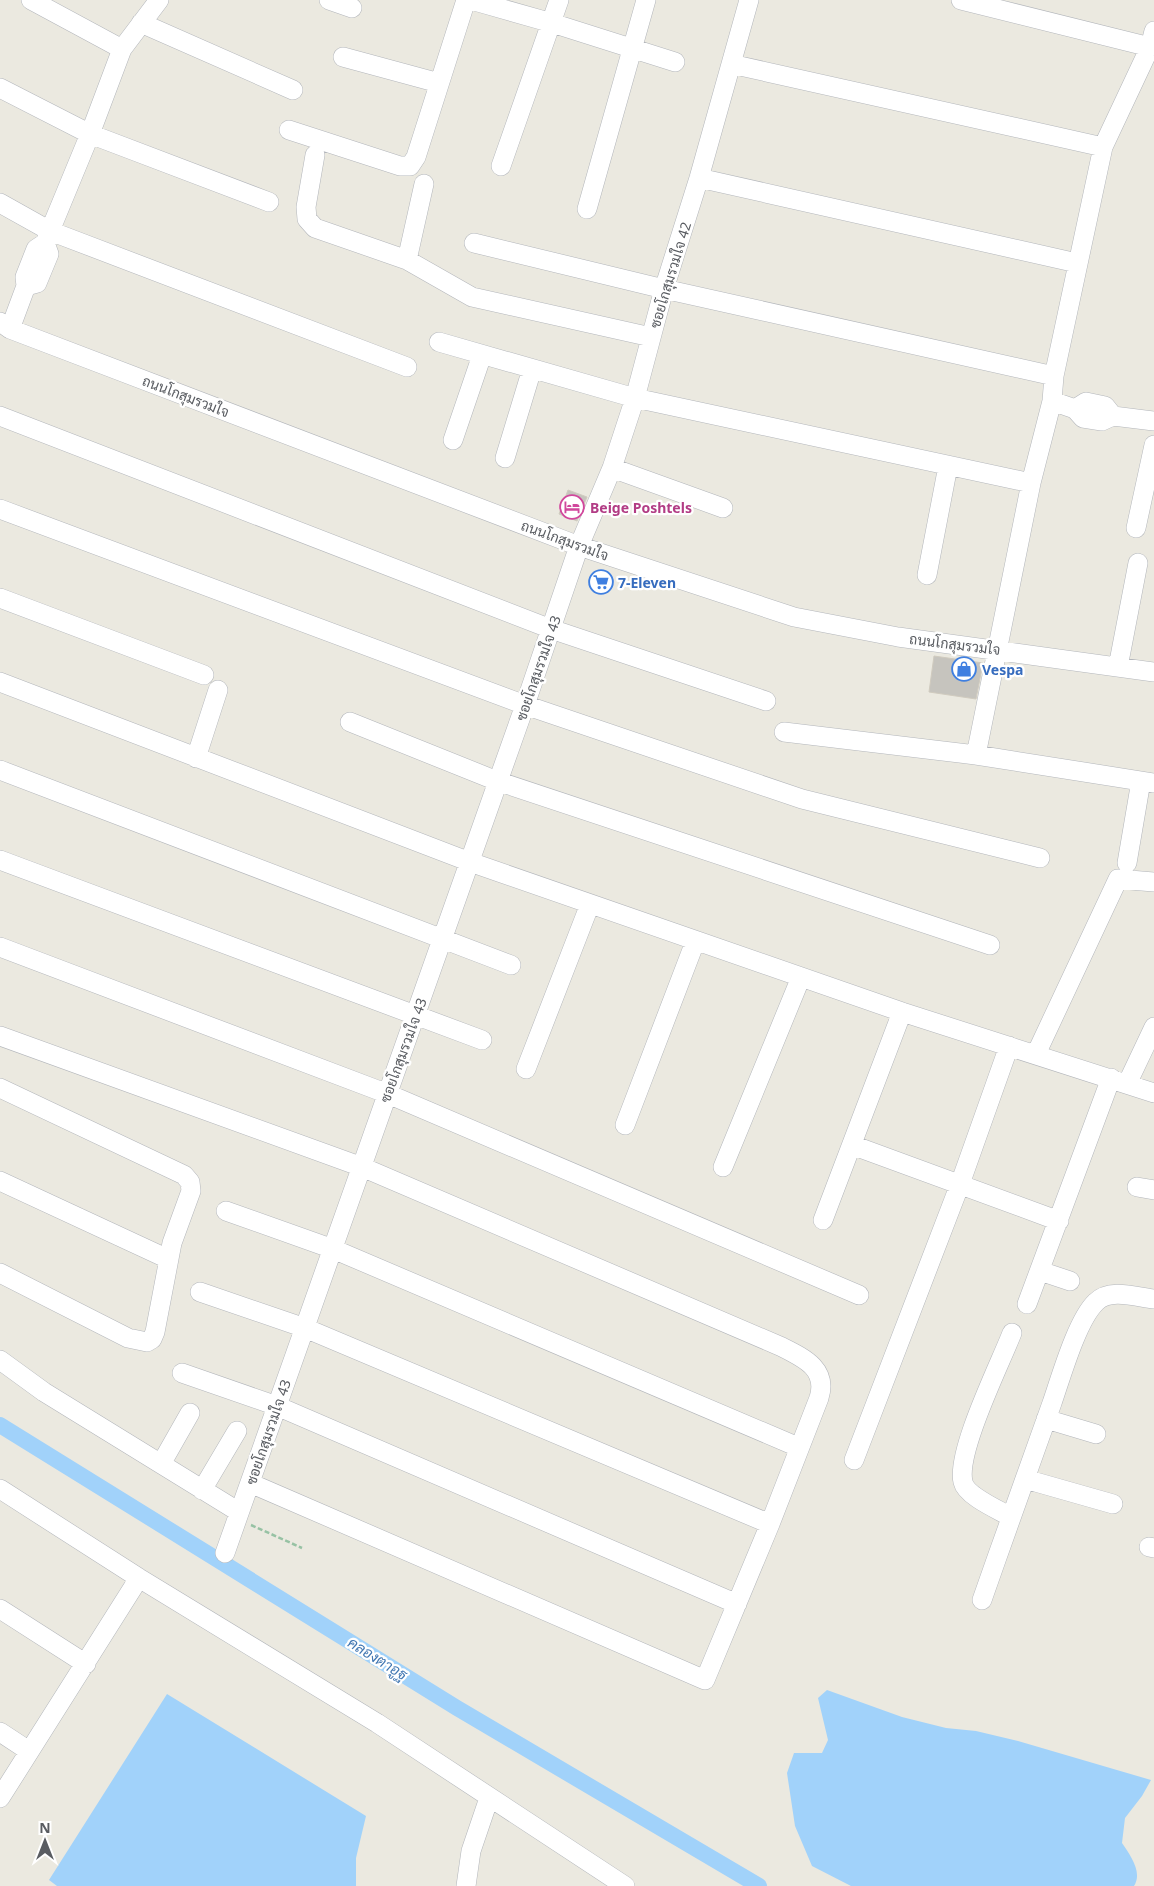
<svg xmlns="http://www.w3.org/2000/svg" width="1154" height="1886" font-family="'Noto Sans',Sarabun,sans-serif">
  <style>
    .water { fill: #a1d2fa }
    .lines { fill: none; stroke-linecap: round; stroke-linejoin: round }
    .canal { stroke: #a1d2fa; stroke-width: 16 }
    .building { fill: #c6c4be; stroke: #d0cbbf }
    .minor-casing { stroke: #b3b6bb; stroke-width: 20 }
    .path { stroke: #97c2a4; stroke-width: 2.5; stroke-dasharray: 5 2.5; stroke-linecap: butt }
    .minor { stroke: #fff; stroke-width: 19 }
    .labels { text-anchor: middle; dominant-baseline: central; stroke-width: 4.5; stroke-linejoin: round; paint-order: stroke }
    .street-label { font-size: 14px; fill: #595c61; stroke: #fff }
    .hotel-label { font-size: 14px; font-weight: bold; fill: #b23c85; stroke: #fff; text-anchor: start }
    .shop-label { font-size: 14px; font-weight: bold; fill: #366cbe; stroke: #fff; text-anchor: start }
    .water-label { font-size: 15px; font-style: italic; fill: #4378b3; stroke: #fff }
  </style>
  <rect width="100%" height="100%" fill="#ebe9e0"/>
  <path class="water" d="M827,1690L902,1717L946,1728L976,1731L1018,1741L1151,1780L1142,1796L1125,1818L1122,1843C1130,1855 1143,1872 1134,1886H851L812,1866L795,1826L787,1773L794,1753H822L828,1740L818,1698Z
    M167,1694L366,1816L356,1858V1886H57L49,1880Z"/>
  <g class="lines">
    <path class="canal" d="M0,1425L457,1708L759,1886"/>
  </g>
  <path class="building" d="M568,490L587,497L577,521L559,514Z
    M934,656L983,663L976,699L929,692Z"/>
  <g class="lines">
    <g class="minor-casing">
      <path id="minor" d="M31,0L122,49
        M329,0L352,8
        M471,0L552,23L675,62
        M961,0L1150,47
        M141,23L293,90
        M343,57L439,83
        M731,64L1103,147
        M0,88L90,134L269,202
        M289,130L400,166H410L416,157L466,0
        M315,155L306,207L307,219L315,228L407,260L472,297L651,337
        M501,166L559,0
        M699,178L1077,263
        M0,203L50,231L407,367
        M587,209L646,0
        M474,243L664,289L1054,376
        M407,260L424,184
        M26,286L37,283L49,254L45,243
        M0,322L10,329L579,546L794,617L898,637L1154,672
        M10,329L26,286L25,277L36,249L45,243L90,134L122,49L159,0
        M439,342L635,398L1031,483
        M1052,401L1075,409L1083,418L1102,421L1113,416L1154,421
        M1075,409L1086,402L1105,406L1113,416
        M0,416L551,629L766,701
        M453,440L482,355
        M505,458L532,369
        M612,468L723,508
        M0,509L525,705L802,799L1040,858
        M1136,528L1154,445
        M927,575L948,466
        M0,598L204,675
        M1118,667L1138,563
        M0,682L470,862L902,1012L1154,1093
        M350,722L497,781L990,945
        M784,732L976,755L1154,783
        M976,755L1031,483L1052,401L1054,376L1103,147L1150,47L1154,31
        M196,758L218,690
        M0,770L511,965
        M0,860L482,1040
        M1127,863L1141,781
        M0,947L388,1094L859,1295
        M0,1036L362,1167L782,1347C804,1358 828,1369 819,1398L770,1524L705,1680L250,1483
        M1036,1054L1118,879L1154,882
        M526,1069L590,904
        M1127,1084L1154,1027
        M0,1088L184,1175L190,1182L191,1191L172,1243L155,1332L152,1339L147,1342L128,1338L0,1273
        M625,1125L695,942
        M852,1145L1059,1221
        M723,1167L801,977
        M0,1181L168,1259
        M1137,1187L1154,1190
        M226,1211L333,1249L798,1447
        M823,1220L902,1012
        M1040,1271L1070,1281
        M200,1292L305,1328L770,1524
        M1027,1304L1111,1078
        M0,1360L44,1392L239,1512
        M182,1373L277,1406L737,1604
        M1046,1419L1096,1434
        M854,1460L960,1184L1009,1046
        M161,1464L190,1413
        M1025,1479L1113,1504
        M0,1489L139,1578L377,1723L625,1886
        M202,1490L237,1431
        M1011,1517C999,1510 966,1496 963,1482C956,1452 1000,1364 1012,1333
        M1149,1547L1154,1548
        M225,1553L525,705L579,546L612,468L635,398L664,289L699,178L749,0
        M982,1600C1005,1534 1029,1468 1052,1403C1061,1377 1077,1320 1096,1302C1110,1288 1136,1297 1154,1299
        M0,1609L86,1664
        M0,1732L29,1751
        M0,1798L139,1578
        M466,1886L471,1851L489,1798"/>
    </g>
    <path class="path" d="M251,1525L302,1548"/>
    <use href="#minor" class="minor"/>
  </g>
  <defs>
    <g id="hotel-ring" transform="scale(1.25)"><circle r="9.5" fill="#fff" stroke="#d1479c" stroke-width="1.5"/><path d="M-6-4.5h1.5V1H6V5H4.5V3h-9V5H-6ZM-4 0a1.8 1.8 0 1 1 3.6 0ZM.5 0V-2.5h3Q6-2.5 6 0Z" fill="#d1479c"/></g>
    <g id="supermarket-ring" transform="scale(1.25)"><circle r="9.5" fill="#fff" stroke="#3f7fe0" stroke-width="1.5"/><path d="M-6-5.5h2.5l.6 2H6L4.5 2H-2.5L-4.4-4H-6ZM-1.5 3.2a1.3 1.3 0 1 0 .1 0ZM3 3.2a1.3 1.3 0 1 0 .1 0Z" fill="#3f7fe0"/></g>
    <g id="shop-ring" transform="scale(1.25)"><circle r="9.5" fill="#fff" stroke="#3f7fe0" stroke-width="1.5"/><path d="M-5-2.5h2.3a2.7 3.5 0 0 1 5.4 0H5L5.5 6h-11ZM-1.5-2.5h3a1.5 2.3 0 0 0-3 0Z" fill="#3f7fe0"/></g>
  </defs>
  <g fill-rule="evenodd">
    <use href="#hotel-ring" x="572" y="507"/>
    <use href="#supermarket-ring" x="601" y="582"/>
    <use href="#shop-ring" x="964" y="669"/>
  </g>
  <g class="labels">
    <g class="street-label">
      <text transform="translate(670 275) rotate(-73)">ซอยโกสุมรวมใจ 42</text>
      <text transform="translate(186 396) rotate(21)">ถนนโกสุมรวมใจ</text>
      <text transform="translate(565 540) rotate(20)">ถนนโกสุมรวมใจ</text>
      <text transform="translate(955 644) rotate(7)">ถนนโกสุมรวมใจ</text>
      <text transform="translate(538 668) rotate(-71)">ซอยโกสุมรวมใจ 43</text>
      <text transform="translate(403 1050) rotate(-70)">ซอยโกสุมรวมใจ 43</text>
      <text transform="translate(268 1432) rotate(-71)">ซอยโกสุมรวมใจ 43</text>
    </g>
    <g class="hotel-label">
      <text x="590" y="507">Beige Poshtels</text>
    </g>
    <g class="shop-label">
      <text x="618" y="582">7-Eleven</text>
      <text x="982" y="669">Vespa</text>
    </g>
    <g class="water-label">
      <text transform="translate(378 1658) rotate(32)">คลองตาอูฐ</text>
    </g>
  </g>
  <g transform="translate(45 1841)" stroke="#ffffff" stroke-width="4" paint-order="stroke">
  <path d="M0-4L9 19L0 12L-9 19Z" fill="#595c61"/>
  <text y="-8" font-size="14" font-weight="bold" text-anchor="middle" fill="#595c61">N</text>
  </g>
</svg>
